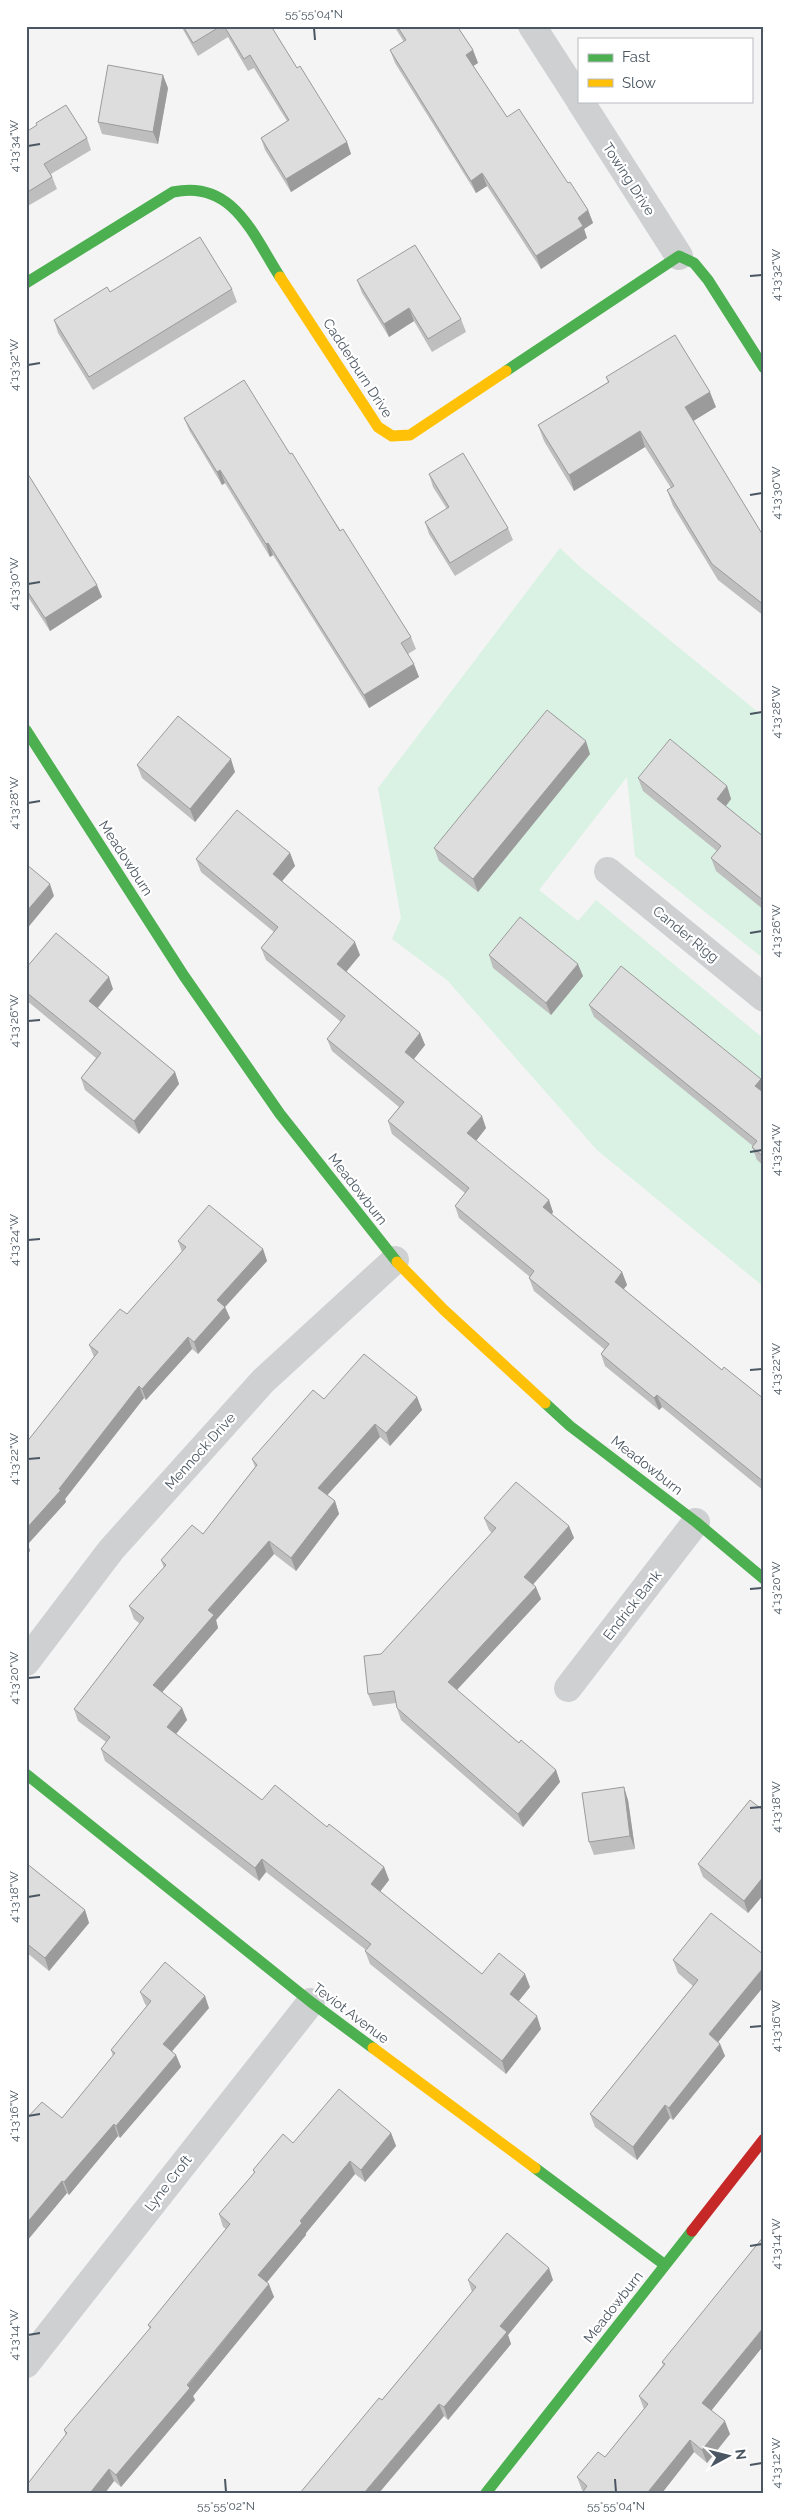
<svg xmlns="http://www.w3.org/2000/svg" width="790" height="2519" font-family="Raleway,sans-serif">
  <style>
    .green { fill: #d9f2e3 }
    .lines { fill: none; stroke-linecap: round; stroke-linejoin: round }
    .street { stroke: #ced0d2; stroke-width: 28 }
    .fast { stroke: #4caf50; stroke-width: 11 }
    .slow { stroke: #ffc107; stroke-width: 11 }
    .jam { stroke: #c62828; stroke-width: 11 }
    .wall { fill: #bebebf }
    .shaded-wall { fill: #9b9b9b }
    .building { fill: #ddddde; stroke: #9b9b9b }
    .ticks { fill: none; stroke: #4a5661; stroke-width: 2 }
    .labels { text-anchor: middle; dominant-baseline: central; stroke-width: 4.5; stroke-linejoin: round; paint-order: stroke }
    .street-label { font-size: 14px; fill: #4a5661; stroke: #fff }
    .neatline { fill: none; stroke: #4a5661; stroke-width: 2 }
    .ticks-label { font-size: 12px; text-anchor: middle; fill: #4a5661 }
  </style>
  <rect width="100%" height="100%" fill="#f4f4f4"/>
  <path class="green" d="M560,548L579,566L764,717V959L635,856L627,777L539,890L578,921L596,900L764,1039V1287L597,1150L447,980L392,939L401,918L378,788Z"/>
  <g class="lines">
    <path class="street" d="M532,26L579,99
      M580,101L679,256
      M608,871L764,998
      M26,1662L111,1550L263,1381L395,1260
      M568,1688L696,1522
      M26,2364L311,2002"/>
    <path class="fast" d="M26,283L173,192C233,179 253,235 280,277
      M506,371L679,256L694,263L708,280L764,368
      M26,730L184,976L280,1114L397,1262
      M545,1403L570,1426L696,1522L764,1579
      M26,1774L311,2002L373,2048
      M535,2168L665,2265
      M486,2493L692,2231"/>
    <path class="slow" d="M280,277L378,427L392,436L410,435L506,371
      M397,1262L444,1310L545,1403
      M373,2048L535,2168"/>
    <path class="jam" d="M692,2231L764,2139"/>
  </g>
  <path class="wall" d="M181,26H271L297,68L347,142L351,154L291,192L265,150L261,138L287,121L254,68L248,71L228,37L198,56Z
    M394,26H457L473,50L478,63L473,66L507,117L568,183L588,210L593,223L584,229L587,238L541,269L487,186L476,193L395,63L390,50L404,42Z
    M168,88L158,144L102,134L98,122Z
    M26,132L87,138L91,150L51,174L57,189L26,207Z
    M357,280L461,319L466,332L432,352L414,321L389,337L362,293Z
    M232,289L237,302L93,390L58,333L54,320L110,292Z
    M606,377L716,407L693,421L764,537V616L718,580L673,506L667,490L671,488L645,447L574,491L544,441L538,425L608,382Z
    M184,418L290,454L411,637L416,649L408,654L419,677L369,708L273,555L270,557L225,483L222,485L189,430Z
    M26,471L102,597L50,631L26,594Z
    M429,474L508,528L513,540L455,576L429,534L425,522L447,509L433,487Z
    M590,754L478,892L439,861L434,848Z
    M137,765L235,772L195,822L142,778Z
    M638,778L727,786L731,799L726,806L764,837V910L716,871L711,858L717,851L643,791Z
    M290,853L295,866L282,881L360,955L346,971L420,1033L425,1045L414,1059L486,1128L476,1141L553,1212L552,1214L622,1272L627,1285L623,1289L722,1370L764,1399V1491L662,1407L659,1410L605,1366L601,1354L604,1349L534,1291L529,1278L530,1277L459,1218L455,1206L465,1193L392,1134L388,1121L399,1107L332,1051L327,1039L341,1022L266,960L261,948L274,932L201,872L196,859Z
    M489,955L583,976L551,1015L493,968Z
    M26,968L113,989L98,1008L175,1072L179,1084L139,1134L85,1090L81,1078L96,1058L26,1000Z
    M589,1005L761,1079L764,1088V1166L757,1160L752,1147L753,1146L594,1017Z
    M178,1241L263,1249L267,1261L225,1307L230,1318L198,1354L192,1349L146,1400L144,1398L65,1499L66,1502L28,1544L30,1551L26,1555V1443L94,1357L89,1345L127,1314L182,1252Z
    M417,1397L422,1410L390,1446L380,1437L327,1495L335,1501L339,1514L296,1571L274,1554L216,1620L218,1628L162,1692L182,1708L187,1720L176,1734L262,1800L327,1827L384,1867L389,1880L380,1891L482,1974L530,1987L518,2001L541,2029L506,2074L370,1964L365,1951L366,1950L266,1872L259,1881L105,1761L101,1749L106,1742L78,1721L74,1709L140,1624L134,1619L129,1606L164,1568L161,1560L203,1534L255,1467L252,1459L324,1399Z
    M484,1518L569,1526L574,1538L533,1584L541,1599L457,1690L519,1743L556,1770L560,1782L523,1827L401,1720L397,1708L396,1703L373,1706L368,1694L381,1654L492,1533L489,1530Z
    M628,1800L635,1849L594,1855L589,1842Z
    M764,1811V1894L748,1913L703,1877L698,1864Z
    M26,1863L85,1910L89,1923L49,1971L26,1952Z
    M764,1955V1986L718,2042L720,2044L725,2056L673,2120L670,2118L637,2160L595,2127L590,2114L693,1986L678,1973L673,1960Z
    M140,1992L209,2008L172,2051L176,2055L181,2067L120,2138L118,2136L69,2195L67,2193L26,2242V2119L62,2118L113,2056L111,2050L147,2006L145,2004Z
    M391,2133L396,2146L365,2182L355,2174L306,2233V2235L267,2282L274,2297L193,2396L195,2400L121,2487L114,2481L105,2493H26L66,2436L64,2430L150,2329L148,2325L226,2229L223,2227L219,2214L254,2173L253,2170L293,2143Z
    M468,2280H553L508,2335L511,2344L448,2420L444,2416L382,2400L472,2292Z
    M764,2345L711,2410L730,2434L707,2463L694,2452L662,2493H582L583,2491L582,2490L577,2477L605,2457L644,2409L639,2396L663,2365L662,2362Z"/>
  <path class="shaded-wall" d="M473,50L478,63L470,68L466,55Z
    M163,75L168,88L158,144L153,132Z
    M347,142L351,154L291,192L286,179Z
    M482,173L487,186L476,193L471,181Z
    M588,210L593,223L584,229L587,238L541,269L536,256L578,218Z
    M409,308L414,321L389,337L384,324Z
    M710,392L716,407L690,423L685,407Z
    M640,431L645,447L574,491L569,475Z
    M220,470L225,483L222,485L217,472Z
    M268,543L273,555L270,557L266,544Z
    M97,585L102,597L50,631L45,618Z
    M414,664L419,677L369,708L364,695Z
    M586,741L590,754L478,892L473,879Z
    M231,759L235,772L195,822L190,809Z
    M727,786L731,799L722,811L717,799Z
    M290,853L295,866L277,887L273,874Z
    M50,884L54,896L26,930V912Z
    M355,942L360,955L342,977L337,964Z
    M578,964L583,976L551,1015L546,1003Z
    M109,977L113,989L93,1013L89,1001Z
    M420,1033L425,1045L409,1065L405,1052Z
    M175,1072L179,1084L139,1134L134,1121Z
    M761,1079L764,1088V1093L755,1086Z
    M482,1116L486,1128L472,1146L467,1133Z
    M549,1200L553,1212L548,1220L543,1207Z
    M263,1249L267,1261L225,1307L230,1318L198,1354L194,1342L217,1300Z
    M622,1272L627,1285L619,1295L615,1282Z
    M188,1337L192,1349L146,1400L142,1389Z
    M139,1386L144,1398L65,1499L66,1502L28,1544L30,1551L26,1555V1529L59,1489Z
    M657,1395L662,1407L659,1410L654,1398Z
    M417,1397L422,1410L390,1446L386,1433Z
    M375,1424L380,1437L322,1501L318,1488Z
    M335,1501L339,1514L296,1571L291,1558Z
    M569,1526L574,1538L529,1589L524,1577Z
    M269,1541L274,1554L216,1620L218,1628L158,1697L153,1685L208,1610Z
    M536,1587L541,1599L453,1694L448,1682Z
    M182,1708L187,1720L172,1739L167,1727Z
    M556,1770L560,1782L523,1827L518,1814Z
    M624,1787L628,1800L635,1849L630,1836Z
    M262,1859L266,1872L259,1881L255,1868Z
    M384,1867L389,1880L376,1897L371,1884Z
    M764,1876V1894L748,1913L744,1901Z
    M85,1910L89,1923L49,1971L45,1958Z
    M764,1967V1986L714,2047L709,2034Z
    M525,1974L530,1987L514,2007L510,1994Z
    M205,1996L209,2008L168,2056L163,2044Z
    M537,2016L541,2029L506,2074L502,2061Z
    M720,2044L725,2056L673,2120L669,2108Z
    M176,2055L181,2067L120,2138L116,2126Z
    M665,2105L670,2118L637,2160L633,2147Z
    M114,2124L118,2136L69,2195L64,2182Z
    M391,2133L396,2146L365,2182L361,2170Z
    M350,2161L355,2174L306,2233V2235L263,2287L258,2275L300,2221Z
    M62,2181L67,2193L26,2242V2224Z
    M549,2268L553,2280L508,2335L511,2344L448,2420L444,2407L500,2326Z
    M269,2284L274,2297L193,2396L195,2400L121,2487L116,2475Z
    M764,2327V2345L707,2416L702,2403Z
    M439,2404L444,2416L379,2493H364Z
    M725,2421L730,2434L707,2463L702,2450Z
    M690,2440L694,2452L662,2493H649L648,2492Z
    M109,2469L114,2481L105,2493H90Z"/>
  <path class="building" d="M183,26H221L193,43Z
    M224,26H271L297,68L300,66L347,142L286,179L261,138L289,120L250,55L244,59Z
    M397,26H457L473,50L466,55L507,117L519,109L568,183L570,182L588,210L578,218L583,226L536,256L482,173L471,181L390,50L406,40Z
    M108,65L163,75L153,132L98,122Z
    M66,105L87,138L44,164L52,177L26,193V132L37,125L36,123Z
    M200,237L232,289L89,377L54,320L107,287L110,292Z
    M415,245L461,319L428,339L409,308L384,324L357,280Z
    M675,335L710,392L685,407L764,537V605L712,564L667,490L674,486L640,431L569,475L538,425L609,382L606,377Z
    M244,380L290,454L292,453L340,531L343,529L411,637L401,643L414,664L364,695L268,543L266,544L220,470L217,472L184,418Z
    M463,453L508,528L450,563L425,522L449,507L429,474Z
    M26,471L97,585L45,618L26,589Z
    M547,710L586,741L473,879L434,848Z
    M178,716L231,759L190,809L137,765Z
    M670,739L727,786L717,799L764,837V901L711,858L721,846L638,778Z
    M237,810L290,853L273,874L355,942L337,964L420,1033L405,1052L482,1116L467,1133L549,1200L543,1207L622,1272L615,1282L722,1370L724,1367L764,1399V1482L657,1395L654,1398L601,1354L609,1344L529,1278L534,1271L455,1206L469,1188L388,1121L404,1102L327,1039L345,1016L261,948L278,927L196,859Z
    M26,864L50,884L26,912Z
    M520,917L578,964L546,1003L489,955Z
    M56,933L109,977L89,1001L175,1072L134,1121L81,1078L101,1053L26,992V968Z
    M621,966L761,1079L755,1086L764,1093V1157L752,1147L757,1141L589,1005Z
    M209,1205L263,1249L217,1300L225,1307L194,1342L188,1337L142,1389L139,1386L59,1489L61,1490L26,1529V1443L98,1352L89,1345L120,1309L127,1314L186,1247L178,1241Z
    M364,1354L417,1397L386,1433L375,1424L318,1488L335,1501L291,1558L269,1541L208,1610L214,1615L153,1685L182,1708L167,1727L262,1800L275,1785L327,1827L329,1824L384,1867L371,1884L482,1974L499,1953L525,1974L510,1994L537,2016L502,2061L365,1951L371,1944L262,1859L255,1868L101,1749L110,1737L74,1709L144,1618L129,1606L166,1565L161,1560L192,1525L203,1534L257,1465L252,1459L313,1390L324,1399Z
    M516,1482L569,1526L524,1577L536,1587L448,1682L519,1743L521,1740L556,1770L518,1814L397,1708L394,1691L368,1694L364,1656L381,1654L496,1528L484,1518Z
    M624,1787L630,1836L589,1842L582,1793Z
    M750,1800L764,1811V1876L744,1901L698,1864Z
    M26,1863L85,1910L45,1958L26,1943Z
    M711,1913L764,1955V1967L709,2034L720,2044L669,2108L665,2105L633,2147L590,2114L698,1980L673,1960Z
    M165,1962L205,1996L163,2044L176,2055L116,2126L114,2124L64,2182L62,2181L26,2224V2119L42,2102L62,2118L115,2053L111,2050L151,2001L140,1992Z
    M339,2089L391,2133L361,2170L350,2161L300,2221L302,2223L258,2275L269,2284L187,2385L190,2388L116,2475L109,2469L90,2493H26V2486L67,2433L64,2430L151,2327L148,2325L230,2224L219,2214L255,2172L253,2170L283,2134L293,2143Z
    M507,2233L549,2268L500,2326L507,2332L444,2407L439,2404L364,2493H300L379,2398L382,2400L476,2287L468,2280Z
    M764,2236V2327L702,2403L725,2421L702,2450L690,2440L648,2492L650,2493H582L587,2486L577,2477L598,2452L605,2457L648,2404L639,2396L665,2364L662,2362Z"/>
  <path class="ticks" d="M314,28L315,40M28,146L40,144M750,276L762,275M28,365L40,363M750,495L762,493M28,584L40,582M750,714L762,712M28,803L40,801M750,933L762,931M28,1021L40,1020M750,1152L762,1150M28,1240L40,1239M750,1370L762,1369M28,1459L40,1458M750,1589L762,1588M28,1678L40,1677M750,1808L762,1807M28,1897L40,1895M750,2027L762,2026M28,2116L40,2114M750,2246L762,2244M28,2335L40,2333M750,2465L762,2463M225,2479L226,2492M615,2479L616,2492"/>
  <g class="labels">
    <g class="street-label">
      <text transform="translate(629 179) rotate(57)">Towing Drive</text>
      <text transform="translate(358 368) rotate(57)">Cadderburn Drive</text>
      <text transform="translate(126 858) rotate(57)">Meadowburn</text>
      <text transform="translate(686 934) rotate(39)">Cander Rigg</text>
      <text transform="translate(358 1189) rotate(52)">Meadowburn</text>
      <text transform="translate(200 1451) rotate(-48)">Mennock Drive</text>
      <text transform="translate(647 1465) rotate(38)">Meadowburn</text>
      <text transform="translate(632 1605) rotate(-52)">Endrick Bank</text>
      <text transform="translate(351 2013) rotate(37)">Teviot Avenue</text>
      <text transform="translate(168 2183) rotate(-52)">Lyne Croft</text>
      <text transform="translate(613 2307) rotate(-52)">Meadowburn</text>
    </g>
  </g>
  <rect width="790" height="2519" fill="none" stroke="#ffffff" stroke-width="55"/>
  <rect x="578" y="38" width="175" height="65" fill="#ffffff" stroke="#b7bbc0"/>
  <rect x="588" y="54" width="25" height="8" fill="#4caf50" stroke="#b7bbc0"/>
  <text x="622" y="62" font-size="15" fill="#4a5661">Fast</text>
  <rect x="588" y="79" width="25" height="8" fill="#ffc107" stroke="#b7bbc0"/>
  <text x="622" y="88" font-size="15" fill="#4a5661">Slow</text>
  <g transform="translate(728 2456) rotate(83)" stroke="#ffffff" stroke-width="4" paint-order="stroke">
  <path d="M0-4L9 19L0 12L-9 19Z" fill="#4a5661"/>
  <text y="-8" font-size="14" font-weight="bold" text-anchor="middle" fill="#4a5661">N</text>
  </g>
  <rect x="28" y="28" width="734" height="2464" class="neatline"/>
  <g class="ticks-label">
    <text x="314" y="18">55°55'04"N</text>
    <text transform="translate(14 146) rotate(-90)" y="4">4°13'34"W</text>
    <text transform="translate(776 275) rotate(-90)" y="4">4°13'32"W</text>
    <text transform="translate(14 365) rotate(-90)" y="4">4°13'32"W</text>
    <text transform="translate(776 493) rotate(-90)" y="4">4°13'30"W</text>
    <text transform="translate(14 584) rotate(-90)" y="4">4°13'30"W</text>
    <text transform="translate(776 712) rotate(-90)" y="4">4°13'28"W</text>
    <text transform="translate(14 803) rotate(-90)" y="4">4°13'28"W</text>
    <text transform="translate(776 931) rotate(-90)" y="4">4°13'26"W</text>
    <text transform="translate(14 1021) rotate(-90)" y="4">4°13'26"W</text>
    <text transform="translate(776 1150) rotate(-90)" y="4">4°13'24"W</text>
    <text transform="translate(14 1240) rotate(-90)" y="4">4°13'24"W</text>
    <text transform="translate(776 1369) rotate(-90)" y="4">4°13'22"W</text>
    <text transform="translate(14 1459) rotate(-90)" y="4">4°13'22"W</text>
    <text transform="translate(776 1588) rotate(-90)" y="4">4°13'20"W</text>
    <text transform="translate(14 1678) rotate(-90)" y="4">4°13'20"W</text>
    <text transform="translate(776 1807) rotate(-90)" y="4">4°13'18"W</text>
    <text transform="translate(14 1897) rotate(-90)" y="4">4°13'18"W</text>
    <text transform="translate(776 2026) rotate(-90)" y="4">4°13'16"W</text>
    <text transform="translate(14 2116) rotate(-90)" y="4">4°13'16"W</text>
    <text transform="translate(776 2244) rotate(-90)" y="4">4°13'14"W</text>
    <text transform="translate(14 2335) rotate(-90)" y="4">4°13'14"W</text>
    <text transform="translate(776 2463) rotate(-90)" y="4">4°13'12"W</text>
    <text x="226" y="2510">55°55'02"N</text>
    <text x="616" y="2510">55°55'04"N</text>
  </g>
</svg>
